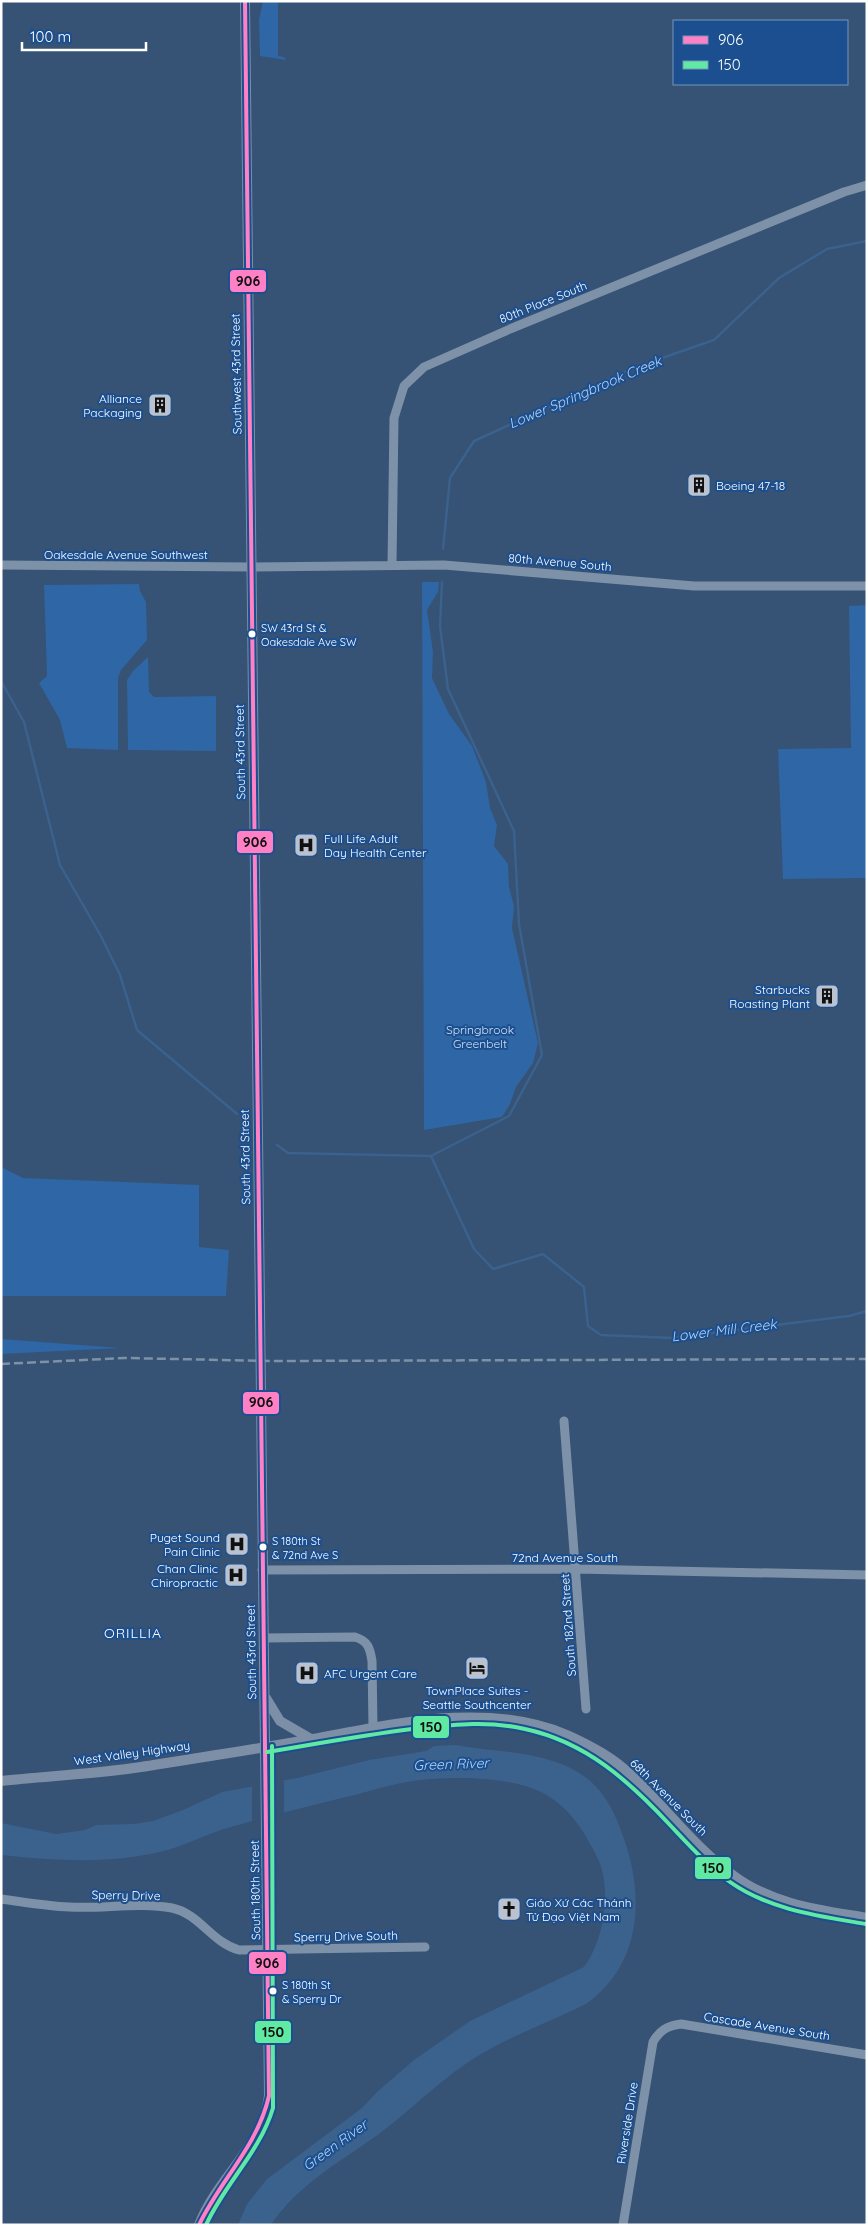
<svg xmlns="http://www.w3.org/2000/svg" width="868" height="2226" font-family="Quicksand,sans-serif">
  <style>
    .green { fill: #2f66a5 }
    .water { fill: #3b618d }
    .pier { fill: #365274 }
    .lines { fill: none; stroke-linecap: round; stroke-linejoin: round }
    .stream { stroke: #3b618d; stroke-width: 2.5 }
    .minor { stroke: #7d92a8; stroke-width: 9 }
    .major { stroke: #7d8ea7; stroke-width: 10 }
    .rail { stroke: #7e92a7; stroke-width: 2.5; stroke-dasharray: 9 4; stroke-linecap: butt }
    .bus-1-casing { stroke: #1b4f8f; stroke-width: 8 }
    .bus-2-casing { stroke: #1b4f8f; stroke-width: 8 }
    .bus-1 { stroke: #ff80c5; stroke-width: 4 }
    .bus-2 { stroke: #60e9a3; stroke-width: 4 }
    .bus-dot { fill: #fff; stroke: #1b4f8f; stroke-width: 2 }
    .labels { text-anchor: middle; dominant-baseline: central; stroke-width: 4; stroke-linejoin: round; paint-order: stroke }
    .bus-label { font-size: 11px; fill: #fff; stroke: #1b4f8f; text-anchor: start }
    .street-label { font-size: 12px; fill: #fff; stroke: #1b4f8f }
    .poi-label { font-size: 12px; fill: #fff; stroke: #1b4f8f; text-anchor: end }
    .park-label { font-size: 12px; fill: #cfe3fa; stroke: #1b4f8f }
    .water-label { font-size: 14px; font-style: italic; fill: #b5d3f5; stroke: #1b4f8f }
    .neighbourhood-label { font-size: 14px; letter-spacing: 1px; fill: #fff; stroke: #1b4f8f }
    .line-badge { stroke: #1b4f8f; stroke-width: 2 }
    .pale-badge-label { font-size: 14px; text-anchor: middle; font-weight: bold; fill: #111 }
  </style>
  <rect width="100%" height="100%" fill="#365274"/>
  <path class="green" d="M263,1H278V56L284,57L286,60L260,56L259,20Z
    M422,582H439L438,592L427,610L433,652L432,678L449,714L472,746L486,782L490,808L497,825L494,846L508,864L509,887L514,906L512,928L538,1043L533,1063L516,1087L510,1104L502,1117L424,1130Z
    M139,584L140,591L146,602L147,640L121,670L118,678V750L67,748L60,720L39,683L47,676L44,585Z
    M867,605V878L783,879L778,749L851,748L849,606Z
    M148,657L149,692L154,697L216,696V751L128,750L127,680L133,671Z
    M1,1167L23,1178L199,1185V1247L229,1250L226,1296H1Z
    M1,1339L121,1348L1,1354Z"/>
  <path class="water" d="M456,1745C498,1753 543,1750 581,1774C603,1788 615,1812 623,1836C645,1896 642,1964 586,2004C552,2021 516,2034 483,2053C444,2075 409,2113 372,2139C335,2165 296,2187 271,2225H238L247,2204L267,2179L362,2108L377,2092L414,2060L470,2021L584,1967C604,1940 612,1890 598,1859C585,1832 570,1808 543,1793C506,1774 433,1775 393,1785C377,1788 362,1794 346,1797C305,1807 265,1817 224,1829C203,1836 182,1847 160,1852C107,1864 55,1861 1,1855V1823L56,1834L85,1830L96,1825L134,1824L153,1821L183,1810L222,1792L297,1778L369,1760L426,1751L434,1746Z"/>
  <path class="pier" d="M284,1778V1814L252,1823V1784Z"/>
  <g class="lines">
    <path class="stream" d="M443,549L450,478L474,441L636,367L714,340L779,278L827,249L867,241
      M1,681L24,722L60,865L102,938L120,975L137,1030L237,1114
      M277,1145L288,1153L431,1156L509,1116L542,1055L519,924L514,831L448,689L440,626L442,582
      M431,1156L474,1249L493,1269L543,1254L584,1287L588,1326L601,1335L672,1338L849,1316L867,1311"/>
    <path class="minor" d="M1,565L250,567L444,565L694,586H867
      M392,565L394,418L404,386L424,367L510,329L844,192L867,185
      M564,1421L586,1709
      M262,1570L576,1569L867,1575
      M264,1638L355,1637C368,1641 370,1648 372,1661L373,1727
      M1,1899C24,1902 47,1906 69,1907C103,1909 139,1902 172,1908C200,1914 211,1942 239,1950L425,1947
      M623,2225L653,2042C660,2030 667,2026 681,2024L867,2055"/>
    <path class="major" d="M266,1698L280,1721L311,1739
      M1,1781C48,1776 95,1774 141,1767C198,1758 256,1749 313,1739C395,1724 486,1701 567,1735C587,1744 607,1754 623,1768C662,1802 692,1846 734,1876C773,1905 821,1910 867,1918
      M199,2225C218,2176 262,2149 269,2096L245,1"/>
    <path class="rail" d="M1,1364L125,1358L273,1361L867,1359"/>
    <g class="bus-1-casing">
      <path id="bus-1" d="M199,2225C221,2179 257,2147 269,2096L245,1"/>
    </g>
    <g class="bus-2-casing">
      <path id="bus-2" d="M267,1752C315,1744 364,1735 412,1729C450,1725 487,1720 525,1729C586,1742 629,1781 670,1825C689,1845 708,1866 730,1882C770,1910 819,1916 866,1924
        M206,2225C225,2183 260,2152 273,2108L272,1746"/>
    </g>
    <use href="#bus-1" class="bus-1"/>
    <use href="#bus-2" class="bus-2"/>
  </g>
  <defs>
    <g id="building-square" transform="scale(1.25)"><rect x="-9" y="-9" width="18" height="18" rx="4" fill="#b9c2ce" stroke="#1b4f8f"/><path d="M-4-6H4V6H1V3H-1V6H-4ZM-2.5-4.3h1.7v1.8h-1.7ZM.8-4.3h1.7v1.8H.8ZM-2.5-1h1.7V.8h-1.7ZM.8-1h1.7V.8H.8Z" fill="#111"/></g>
    <g id="hospital-square" transform="scale(1.25)"><rect x="-9" y="-9" width="18" height="18" rx="4" fill="#b9c2ce" stroke="#1b4f8f"/><path d="M-5-5h3v3.5h4V-5h3V5h-3V1.5h-4V5h-3Z" fill="#111"/></g>
    <g id="hotel-square" transform="scale(1.25)"><rect x="-9" y="-9" width="18" height="18" rx="4" fill="#b9c2ce" stroke="#1b4f8f"/><path d="M-6-4.5h1.5V1H6V5H4.5V3h-9V5H-6ZM-4 0a1.8 1.8 0 1 1 3.6 0ZM.5 0V-2.5h3Q6-2.5 6 0Z" fill="#111"/></g>
    <g id="church-square" transform="scale(1.25)"><rect x="-9" y="-9" width="18" height="18" rx="4" fill="#b9c2ce" stroke="#1b4f8f"/><path d="M-1.2-6h2.4v3.5h3.3v2.4h-3.3V6h-2.4V-.1h-3.3v-2.4h3.3Z" fill="#111"/></g>
  </defs>
  <g fill-rule="evenodd">
    <use href="#building-square" x="160" y="405"/>
    <use href="#building-square" x="699" y="485"/>
    <use href="#hospital-square" x="306" y="845"/>
    <use href="#building-square" x="827" y="996"/>
    <use href="#hospital-square" x="237" y="1544"/>
    <use href="#hospital-square" x="236" y="1575"/>
    <use href="#hotel-square" x="477" y="1668"/>
    <use href="#hospital-square" x="307" y="1673"/>
    <use href="#church-square" x="509" y="1909"/>
  </g>
  <g class="bus-dot">
    <circle cx="252" cy="634" r="4.5"/>
    <circle cx="263" cy="1547" r="4.5"/>
    <circle cx="273" cy="1991" r="4.5"/>
  </g>
  <g class="labels">
    <g class="bus-label">
      <text x="261" y="628">SW 43rd St &amp;<tspan x="261" dy="14">Oakesdale Ave SW</tspan></text>
      <text x="272" y="1541">S 180th St<tspan x="272" dy="14">&amp; 72nd Ave S</tspan></text>
      <text x="282" y="1985">S 180th St<tspan x="282" dy="14">&amp; Sperry Dr</tspan></text>
    </g>
    <g class="street-label">
      <text transform="translate(543 302) rotate(-22)">80th Place South</text>
      <text transform="translate(236 374) rotate(-91)">Southwest 43rd Street</text>
      <text x="126" y="554">Oakesdale Avenue Southwest</text>
      <text transform="translate(560 562) rotate(5)">80th Avenue South</text>
      <text transform="translate(240 752) rotate(-91)">South 43rd Street</text>
      <text transform="translate(245 1157) rotate(-91)">South 43rd Street</text>
      <text x="565" y="1557">72nd Avenue South</text>
      <text transform="translate(568 1625) rotate(-94)">South 182nd Street</text>
      <text transform="translate(251 1652) rotate(-91)">South 43rd Street</text>
      <text transform="translate(132 1753) rotate(-8)">West Valley Highway</text>
      <text transform="translate(669 1797) rotate(45)">68th Avenue South</text>
      <text transform="translate(255 1890) rotate(-91)">South 180th Street</text>
      <text transform="translate(126 1895) rotate(1)">Sperry Drive</text>
      <text transform="translate(346 1936) rotate(-1)">Sperry Drive South</text>
      <text transform="translate(767 2026) rotate(9)">Cascade Avenue South</text>
      <text transform="translate(627 2123) rotate(-81)">Riverside Drive</text>
    </g>
    <g class="poi-label">
      <text x="142" y="398">Alliance<tspan x="142" dy="14">Packaging</tspan></text>
      <text x="716" y="485" text-anchor="start">Boeing 47-18</text>
      <text x="324" y="838" text-anchor="start">Full Life Adult<tspan x="324" dy="14">Day Health Center</tspan></text>
      <text x="810" y="989">Starbucks<tspan x="810" dy="14">Roasting Plant</tspan></text>
      <text x="220" y="1537">Puget Sound<tspan x="220" dy="14">Pain Clinic</tspan></text>
      <text x="218" y="1568">Chan Clinic<tspan x="218" dy="14">Chiropractic</tspan></text>
      <text x="324" y="1673" text-anchor="start">AFC Urgent Care</text>
      <text x="477" y="1690" text-anchor="middle">TownPlace Suites -<tspan x="477" dy="14">Seattle Southcenter</tspan></text>
      <text x="526" y="1902" text-anchor="start">Giáo Xứ Các Thánh<tspan x="526" dy="14">Tử Đạo Việt Nam</tspan></text>
    </g>
    <g class="park-label">
      <text x="480" y="1029">Springbrook<tspan x="480" dy="14">Greenbelt</tspan></text>
    </g>
    <g class="water-label">
      <text transform="translate(585 392) rotate(-23)">Lower Springbrook Creek</text>
      <text transform="translate(724 1330) rotate(-7)">Lower Mill Creek</text>
      <text transform="translate(451 1764) rotate(-2)">Green River</text>
      <text transform="translate(335 2145) rotate(-36)">Green River</text>
    </g>
    <g class="neighbourhood-label">
      <text x="133" y="1633">ORILLIA</text>
    </g>
  </g>
  <g class="line-badge">
    <rect x="229" y="269" width="38" height="24" rx="5" fill="#ff80c5"/>
    <rect x="236" y="830" width="38" height="24" rx="5" fill="#ff80c5"/>
    <rect x="242" y="1391" width="38" height="24" rx="5" fill="#ff80c5"/>
    <rect x="412" y="1715" width="38" height="24" rx="5" fill="#60e9a3"/>
    <rect x="694" y="1856" width="38" height="24" rx="5" fill="#60e9a3"/>
    <rect x="248" y="1951" width="39" height="24" rx="5" fill="#ff80c5"/>
    <rect x="254" y="2020" width="38" height="24" rx="5" fill="#60e9a3"/>
  </g>
  <g class="pale-badge-label">
    <text x="248" y="286">906</text>
    <text x="255" y="847">906</text>
    <text x="261" y="1407">906</text>
    <text x="431" y="1732">150</text>
    <text x="713" y="1873">150</text>
    <text x="267" y="1968">906</text>
    <text x="273" y="2037">150</text>
  </g>
  <rect width="868" height="2226" fill="none" stroke="#ffffff" stroke-width="5"/>
  <rect x="673" y="20" width="175" height="65" fill="#1b4f8f" stroke="#7695bc"/>
  <rect x="683" y="36" width="25" height="8" fill="#ff80c5" stroke="#7695bc"/>
  <text x="718" y="45" font-size="15" fill="#ffffff">906</text>
  <rect x="683" y="61" width="25" height="8" fill="#60e9a3" stroke="#7695bc"/>
  <text x="718" y="70" font-size="15" fill="#ffffff">150</text>
  <path d="M22 42v8h124v-8" fill="none" stroke="#ffffff" stroke-width="2.5"/>
  <text x="30" y="42" font-size="15" fill="#ffffff" stroke="#1b4f8f" stroke-width="4" paint-order="stroke">100 m</text>
</svg>
